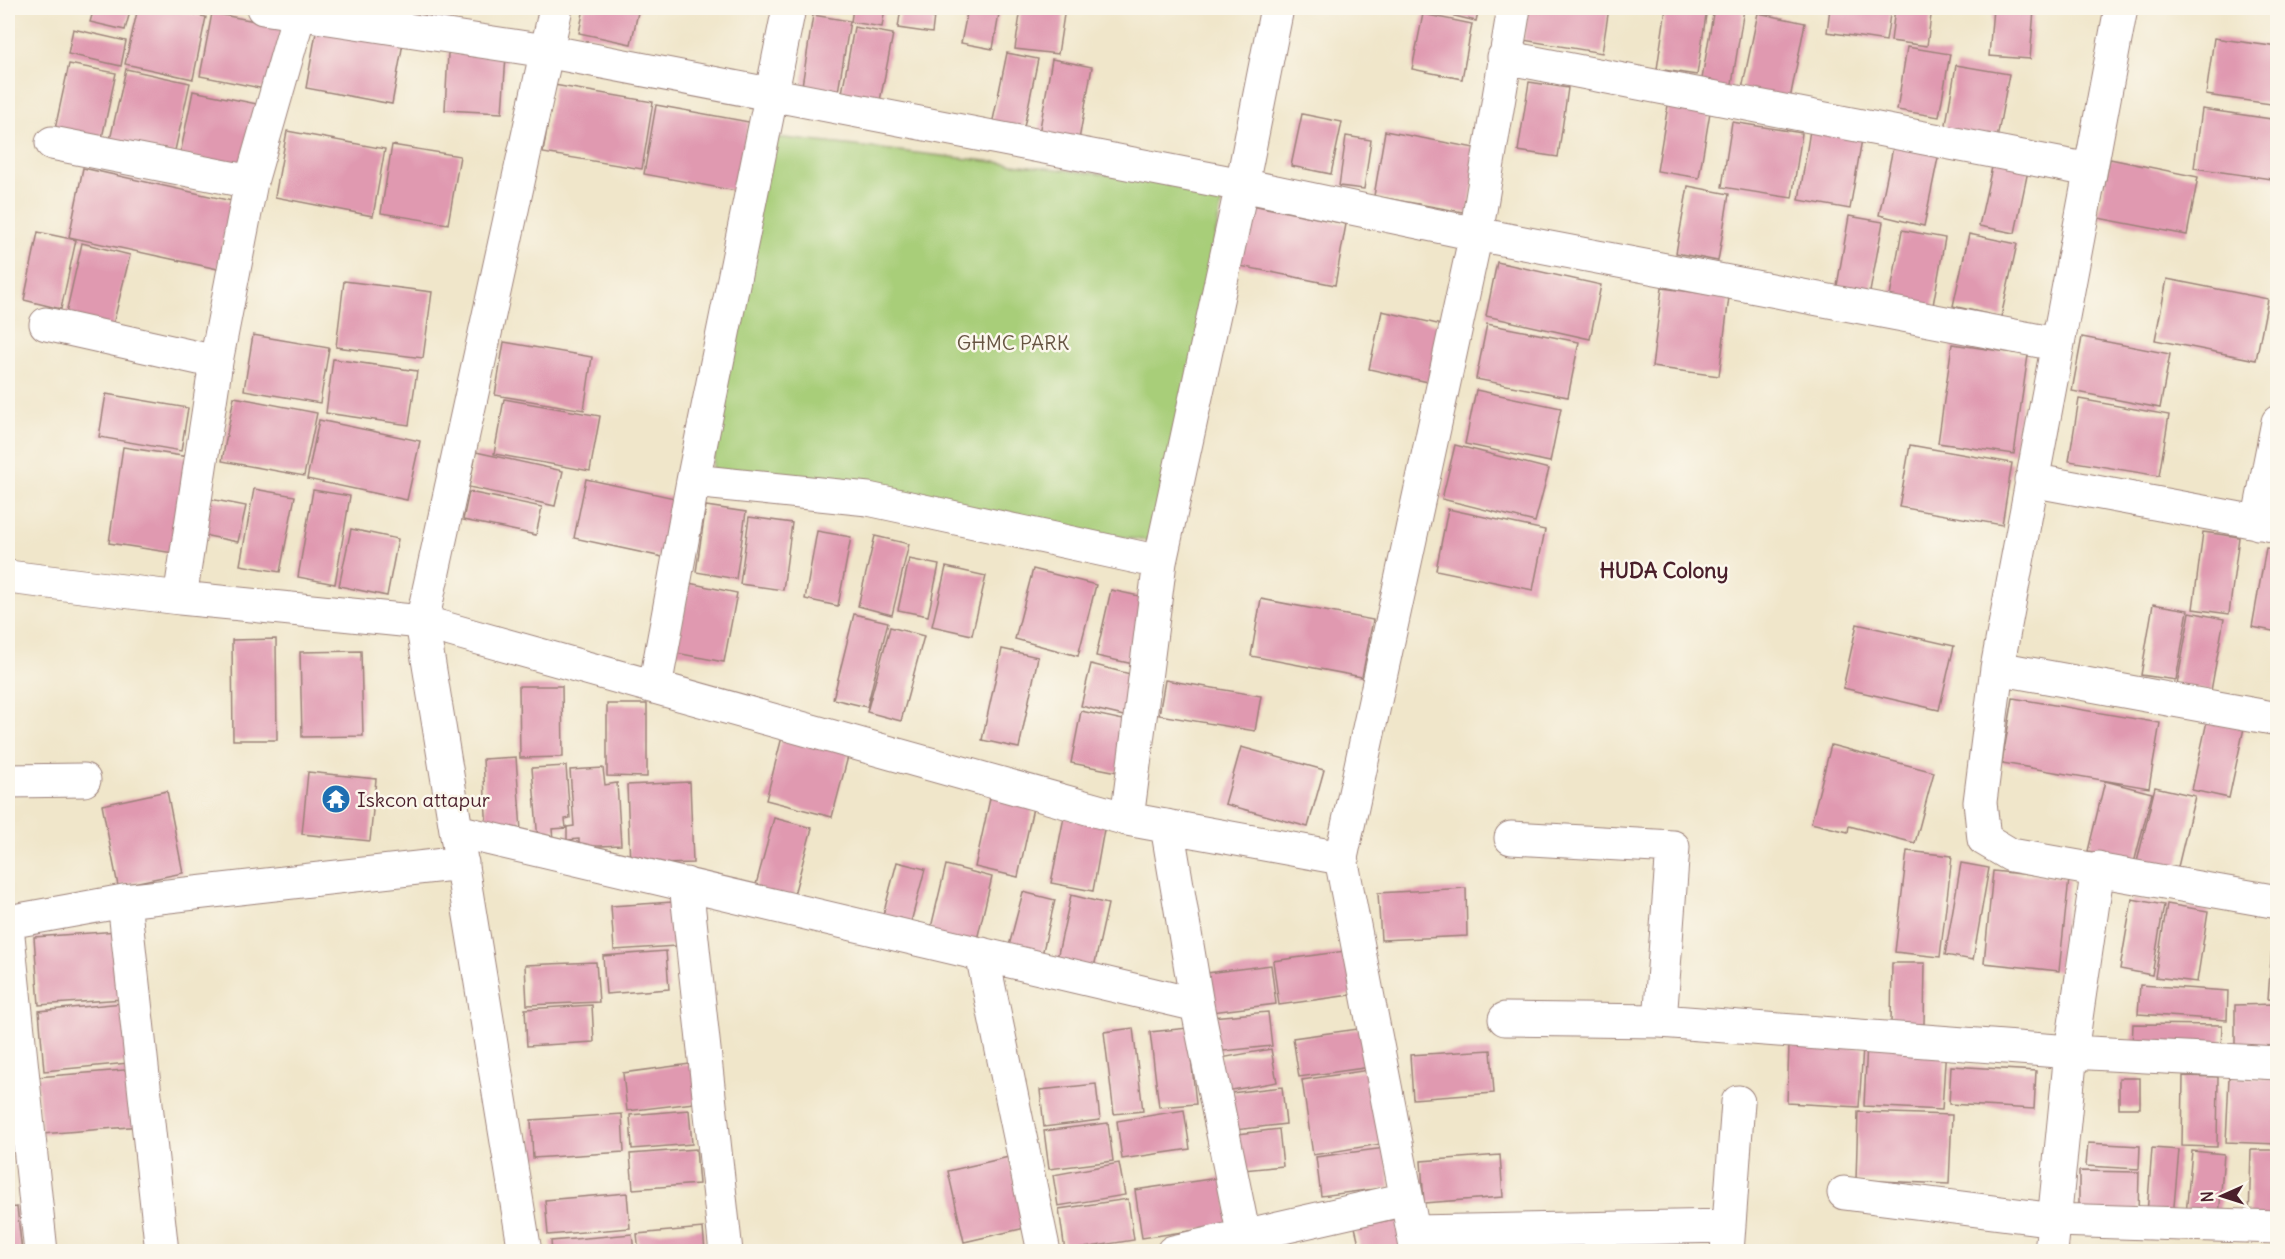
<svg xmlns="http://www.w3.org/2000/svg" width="2285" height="1259" font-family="Delius,sans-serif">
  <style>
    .green { fill: #a8ce79; stroke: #797652; stroke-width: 1.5 }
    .building { fill: #e099b0 }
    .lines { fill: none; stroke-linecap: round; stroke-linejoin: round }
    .minor-casing { stroke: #9d827a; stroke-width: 35 }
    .minor { stroke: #fff; stroke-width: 33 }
    .labels { text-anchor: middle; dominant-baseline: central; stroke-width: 5; stroke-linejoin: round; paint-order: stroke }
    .park-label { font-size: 20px; fill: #665442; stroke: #fbf7ec }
    .poi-label { font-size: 20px; fill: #4a1f2b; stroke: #fbf7ec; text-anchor: start }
    .neighbourhood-label { font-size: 21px; font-weight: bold; fill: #4a1f2b; stroke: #fbf7ec }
  </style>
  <rect width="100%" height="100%" fill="#fbf7ec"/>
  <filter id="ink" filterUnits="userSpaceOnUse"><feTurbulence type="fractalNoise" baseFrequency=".0167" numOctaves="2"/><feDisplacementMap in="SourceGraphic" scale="12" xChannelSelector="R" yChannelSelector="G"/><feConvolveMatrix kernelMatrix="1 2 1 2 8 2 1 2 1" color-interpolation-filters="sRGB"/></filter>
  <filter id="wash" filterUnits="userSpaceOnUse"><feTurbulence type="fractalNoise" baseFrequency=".008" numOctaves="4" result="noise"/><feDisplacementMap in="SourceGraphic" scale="24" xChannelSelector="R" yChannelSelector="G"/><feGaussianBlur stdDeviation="1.35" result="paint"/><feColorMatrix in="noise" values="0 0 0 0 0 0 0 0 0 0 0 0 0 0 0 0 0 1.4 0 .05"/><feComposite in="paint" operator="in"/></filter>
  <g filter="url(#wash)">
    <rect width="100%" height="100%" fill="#f0e6ca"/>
    <path class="green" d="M758,135L1224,188L1162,543L711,477Z"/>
    <g id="blocks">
      <path class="building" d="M94,8H131L125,30L90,22Z
        M138,8H165L206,17L193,79L125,64Z
        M584,8H639L631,44L579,33Z
        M853,8H885L882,27L851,22Z
        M901,8H935L932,33L898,28Z
        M968,8H1000L993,49L961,43Z
        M1021,8H1065L1058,54L1015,49Z
        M1421,8H1479L1476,21Z
        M1528,8H1609L1602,53L1523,40Z
        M1666,8H1707L1697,75L1657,69Z
        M1714,8L1744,9L1731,90L1701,85Z
        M1830,8H1891L1886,41L1827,32Z
        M1895,8H1932L1927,46L1891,41Z
        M1993,8L2034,10L2030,59L1989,56Z
        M212,13L282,26L270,90L200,76Z
        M1758,13L1805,23L1790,99L1742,89Z
        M1423,14L1472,24L1462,79L1412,69Z
        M813,15L850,21L838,92L802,86Z
        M317,27L403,43L392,104L306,88Z
        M854,27L893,34L880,101L842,93Z
        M73,29L126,41L121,66L68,54Z
        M2214,38L2278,47V105L2206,95Z
        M1907,47L1950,54L1939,117L1897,110Z
        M448,53L506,56L502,113L445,110Z
        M1007,53L1038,59L1023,132L992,125Z
        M1052,59L1092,67L1079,140L1039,134Z
        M69,64L116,73L102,138L55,129Z
        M1956,65L2009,74L1997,139L1945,130Z
        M126,69L190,83L174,155L110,140Z
        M1529,82L1568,88L1558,157L1518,151Z
        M554,85L653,102L642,169L543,153Z
        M193,91L262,105L248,169L180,155Z
        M656,105L749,122L736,191L644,174Z
        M1668,105L1710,112L1699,178L1657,171Z
        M2202,109L2278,120V180L2194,168Z
        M1302,114L1342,122L1331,174L1291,166Z
        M1732,122L1802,133L1792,198L1722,187Z
        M1810,130L1862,139L1850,209L1799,200Z
        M287,131L385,149L373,216L275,197Z
        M1385,131L1480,149L1468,213L1374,196Z
        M1346,136L1371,140L1364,189L1339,186Z
        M1894,143L1939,153L1924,226L1879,215Z
        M392,145L460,156L448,224L381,213Z
        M1994,158L2029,166L2015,233L1979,226Z
        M2110,159L2198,177L2187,235L2098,218Z
        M83,168L232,201L218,269L69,237Z
        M1688,186L1729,194L1718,261L1676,253Z
        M1247,204L1346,224L1335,285L1235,265Z
        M1849,216L1883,222L1870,292L1837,286Z
        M1902,230L1945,238L1932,311L1889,302Z
        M38,232L76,240L61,309L24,300Z
        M1969,234L2017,244L2001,317L1953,306Z
        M82,243L130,255L112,329L65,318Z
        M1497,262L1601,285L1590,339L1486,316Z
        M2167,279L2268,299L2256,360L2155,340Z
        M344,281L432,292L423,358L336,347Z
        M1662,288L1729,297L1719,376L1652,367Z
        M1382,311L1446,326L1433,383L1369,369Z
        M1487,324L1579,342L1568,397L1476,379Z
        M253,335L329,348L320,403L244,390Z
        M2082,337L2170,354L2160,408L2072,391Z
        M504,342L592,357L584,410L495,395Z
        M1952,344L2028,355L2014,454L1938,443Z
        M333,359L417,371L409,425L326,413Z
        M1476,390L1561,408L1550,462L1465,444Z
        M106,394L188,408L181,451L99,437Z
        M234,397L317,413L304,476L222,461Z
        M504,399L600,416L590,471L494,454Z
        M2079,399L2169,415L2159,476L2069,461Z
        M319,420L420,441L407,500L307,479Z
        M1455,445L1549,469L1535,522L1442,499Z
        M1910,445L2012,463L2002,525L1899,507Z
        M123,447L195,458L180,554L109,543Z
        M476,452L563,471L555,506L469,487Z
        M586,479L684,500L672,559L574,538Z
        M254,489L295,496L280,572L240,565Z
        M313,490L350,496L335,584L298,577Z
        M469,492L542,507L536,535L463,520Z
        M210,499L246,506L238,542L203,535Z
        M706,506L746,512L736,579L696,572Z
        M1448,509L1545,530L1533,590L1436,570Z
        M749,517L792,523L783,590L740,584Z
        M351,529L398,539L387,596L339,586Z
        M817,531L851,537L838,606L805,599Z
        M2203,532L2239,537L2229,614L2193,609Z
        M875,536L909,544L892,615L858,606Z
        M2266,548L2278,550V632L2252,627Z
        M909,559L939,565L928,616L898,610Z
        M946,567L986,576L972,635L932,626Z
        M1033,569L1096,585L1078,656L1015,639Z
        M689,583L737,593L724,662L676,653Z
        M1111,590L1153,599L1138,665L1096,656Z
        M1261,599L1373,620L1362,677L1251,656Z
        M2153,604L2188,610L2176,680L2141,675Z
        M2190,612L2224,619L2211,691L2177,685Z
        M854,614L888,622L867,707L833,699Z
        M1857,624L1954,646L1939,710L1843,688Z
        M890,627L924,636L901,721L867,712Z
        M276,639L277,740H233L232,640Z
        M1002,649L1038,657L1019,748L982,740Z
        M361,651L363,736L302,737L300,652Z
        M1091,664L1138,676L1128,717L1081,706Z
        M1165,680L1261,696L1255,731L1159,715Z
        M519,686H562L563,757L520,758Z
        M2013,698L2160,723L2149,788L2002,763Z
        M607,704H647V777L607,776Z
        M1081,711L1128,721L1118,772L1071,763Z
        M2207,721L2244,728L2229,798L2192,790Z
        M783,733L850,749L832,817L766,800Z
        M1831,745L1934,772L1915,843L1849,826L1848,832L1811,823Z
        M1241,747L1324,770L1308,827L1225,804Z
        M516,757L521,831L487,833L483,759Z
        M566,766L570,818L565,819L566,828L552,829L553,840L538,841L532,768Z
        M603,768L605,785L617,783L621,845L579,847V839L567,840V827L574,826L570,770Z
        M308,772L376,779L370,841L302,834Z
        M2105,781L2152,793L2134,863L2088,851Z
        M690,782L693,863L630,865L627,785Z
        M2155,787L2195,796L2177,871L2137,862Z
        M167,791L183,873L118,886L102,805Z
        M991,794L1034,803L1018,877L975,867Z
        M1064,817L1105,824L1093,891L1051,883Z
        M774,818L812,828L792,902L754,892Z
        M1907,851L1952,856L1940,957L1895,952Z
        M897,862L925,869L910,926L882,919Z
        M1961,863L1989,868L1973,960L1945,955Z
        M946,865L992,877L975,948L929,936Z
        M1993,871L2069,879L2059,971L1984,963Z
        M1466,888L1467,936L1381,940L1378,893Z
        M1023,892L1055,900L1042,955L1009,946Z
        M1071,895L1108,904L1093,972L1056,963Z
        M2132,899L2164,905L2152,975L2120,969Z
        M673,902L676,946L614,950L611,906Z
        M2167,904L2208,911L2197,982L2155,977Z
        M118,931L123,999L39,1005L34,937Z
        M2273,934H2278V1000L2268,999Z
        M1352,950L1357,994L1279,1005L1273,961Z
        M666,951L669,989L606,994L603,956Z
        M596,962L599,1002L527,1005L525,965Z
        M1892,963H1925L1924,1024L1891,1023Z
        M1271,965L1276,1004L1204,1013L1199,974Z
        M2140,985L2228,991L2227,1020L2138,1014Z
        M133,1002L139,1062L44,1071L39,1011Z
        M2278,1004V1056H2235V1005Z
        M592,1005L594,1042L527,1046L525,1009Z
        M1268,1012L1272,1046L1214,1052L1211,1017Z
        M2133,1024L2222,1025L2221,1051L2132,1049Z
        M1133,1028L1143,1111L1114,1114L1104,1032Z
        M1188,1028L1196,1104L1159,1107L1150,1032Z
        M1365,1028L1371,1067L1299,1077L1293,1038Z
        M1867,1042L1946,1046L1942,1110L1864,1106Z
        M1789,1045L1863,1048L1859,1107L1787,1103Z
        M1271,1049L1277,1082L1221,1092L1215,1059Z
        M1491,1050L1494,1093L1413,1099L1410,1055Z
        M697,1063L702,1102L627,1111L623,1073Z
        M1951,1066L2036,1071L2034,1109L1949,1104Z
        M136,1069L141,1126L42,1134L37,1077Z
        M1375,1069L1387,1143L1313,1155L1302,1080Z
        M2183,1076L2218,1077L2217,1147L2182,1146Z
        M2229,1077L2278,1079V1144L2226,1142Z
        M2119,1078H2140V1108H2119Z
        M1096,1084L1100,1120L1044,1127L1040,1090Z
        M1282,1087L1286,1124L1227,1131L1223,1094Z
        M689,1110L692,1144L632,1149L630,1115Z
        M1184,1110L1190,1149L1122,1159L1117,1121Z
        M8,1111L12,1137L8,1138Z
        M1858,1112L1952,1115L1949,1184L1856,1180Z
        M622,1114L624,1152L533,1158L531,1120Z
        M1108,1123L1113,1161L1049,1169L1044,1131Z
        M1279,1129L1283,1166L1233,1171L1230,1135Z
        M2088,1143L2140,1146L2139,1169L2086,1166Z
        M1385,1148L1390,1187L1321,1196L1316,1157Z
        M2152,1148L2179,1150L2173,1217L2147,1214Z
        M696,1149L699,1184L633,1189L630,1154Z
        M2251,1150H2278V1220H2249Z
        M2192,1151L2224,1154L2219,1217L2186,1214Z
        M1500,1155L1503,1197L1424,1203L1421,1161Z
        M1009,1157L1025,1228L964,1242L948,1171Z
        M1119,1163L1125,1195L1058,1206L1053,1175Z
        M2079,1171L2139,1172L2138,1215L2079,1213Z
        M8,1173H9L11,1204L8,1205Z
        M1224,1177L1230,1225L1142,1238L1135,1190Z
        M627,1193L630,1228L548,1235L545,1200Z
        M1128,1199L1134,1240L1065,1251L1059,1209Z
        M17,1207L22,1252H8V1208Z
        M1400,1218L1407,1252H1361L1355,1227Z
        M703,1228L705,1252H639L637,1234Z
        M632,1234L634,1252H552L551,1241Z"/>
    </g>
  </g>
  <g filter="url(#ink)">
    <use href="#blocks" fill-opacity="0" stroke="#9d827a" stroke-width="1.5"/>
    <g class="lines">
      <g class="minor-casing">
        <path id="minor" d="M263,8L546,51L1242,185L1476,234L2056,344
          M2121,8L1997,668L1980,802L1984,839L2011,855L2278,902
          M1504,57L2090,170
          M52,143L251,182
          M46,324L216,362
          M2031,480L2278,526
          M693,481L868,499L1160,562L1242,185L1277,8
          M2258,523L2278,422
          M8,577L180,598L422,622L1127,819L1341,858
          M180,598L216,362L251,182L299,14
          M1997,668L2278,719
          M655,687L693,481L789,8
          M8,781L84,780
          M1127,819L1160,562
          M1167,826L1197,1005L1244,1237
          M457,831L1197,1005
          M1511,838L1673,847L1660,1021
          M686,884L726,1252
          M124,901L162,1252
          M8,922L124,901L462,863
          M8,936L41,1252
          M982,954L1044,1252
          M1505,1019L1660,1021L2071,1052L2278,1063
          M1844,1193L2055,1220L2278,1227
          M1414,1232L1729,1226
          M525,1252L422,622L556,8
          M1173,1252L1406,1199
          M1417,1252L1341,858L1476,234L1514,8
          M1727,1252L1738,1102
          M2051,1252L2071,1052L2098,868"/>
      </g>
      <use href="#minor" class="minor"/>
    </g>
  </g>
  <defs>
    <g id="temple-disc" transform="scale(1.5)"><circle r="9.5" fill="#1f6fb2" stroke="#fbf7ec"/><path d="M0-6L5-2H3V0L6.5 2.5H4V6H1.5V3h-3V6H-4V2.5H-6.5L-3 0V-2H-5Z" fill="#fff"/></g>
  </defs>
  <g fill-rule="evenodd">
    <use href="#temple-disc" x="336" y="799"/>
  </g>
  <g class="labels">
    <g class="park-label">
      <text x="1013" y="342">GHMC PARK</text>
    </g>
    <g class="poi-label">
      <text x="357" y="799">Iskcon attapur</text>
    </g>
    <g class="neighbourhood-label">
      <text x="1664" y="570">HUDA Colony</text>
    </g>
  </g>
  <rect width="2285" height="1259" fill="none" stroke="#fbf7ec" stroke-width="30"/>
  <g transform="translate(2222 1196) rotate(267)" stroke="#fbf7ec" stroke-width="4.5" paint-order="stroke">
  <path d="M0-4.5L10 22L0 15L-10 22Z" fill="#4a1f2b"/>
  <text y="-9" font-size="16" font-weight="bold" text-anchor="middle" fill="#4a1f2b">N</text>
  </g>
</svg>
